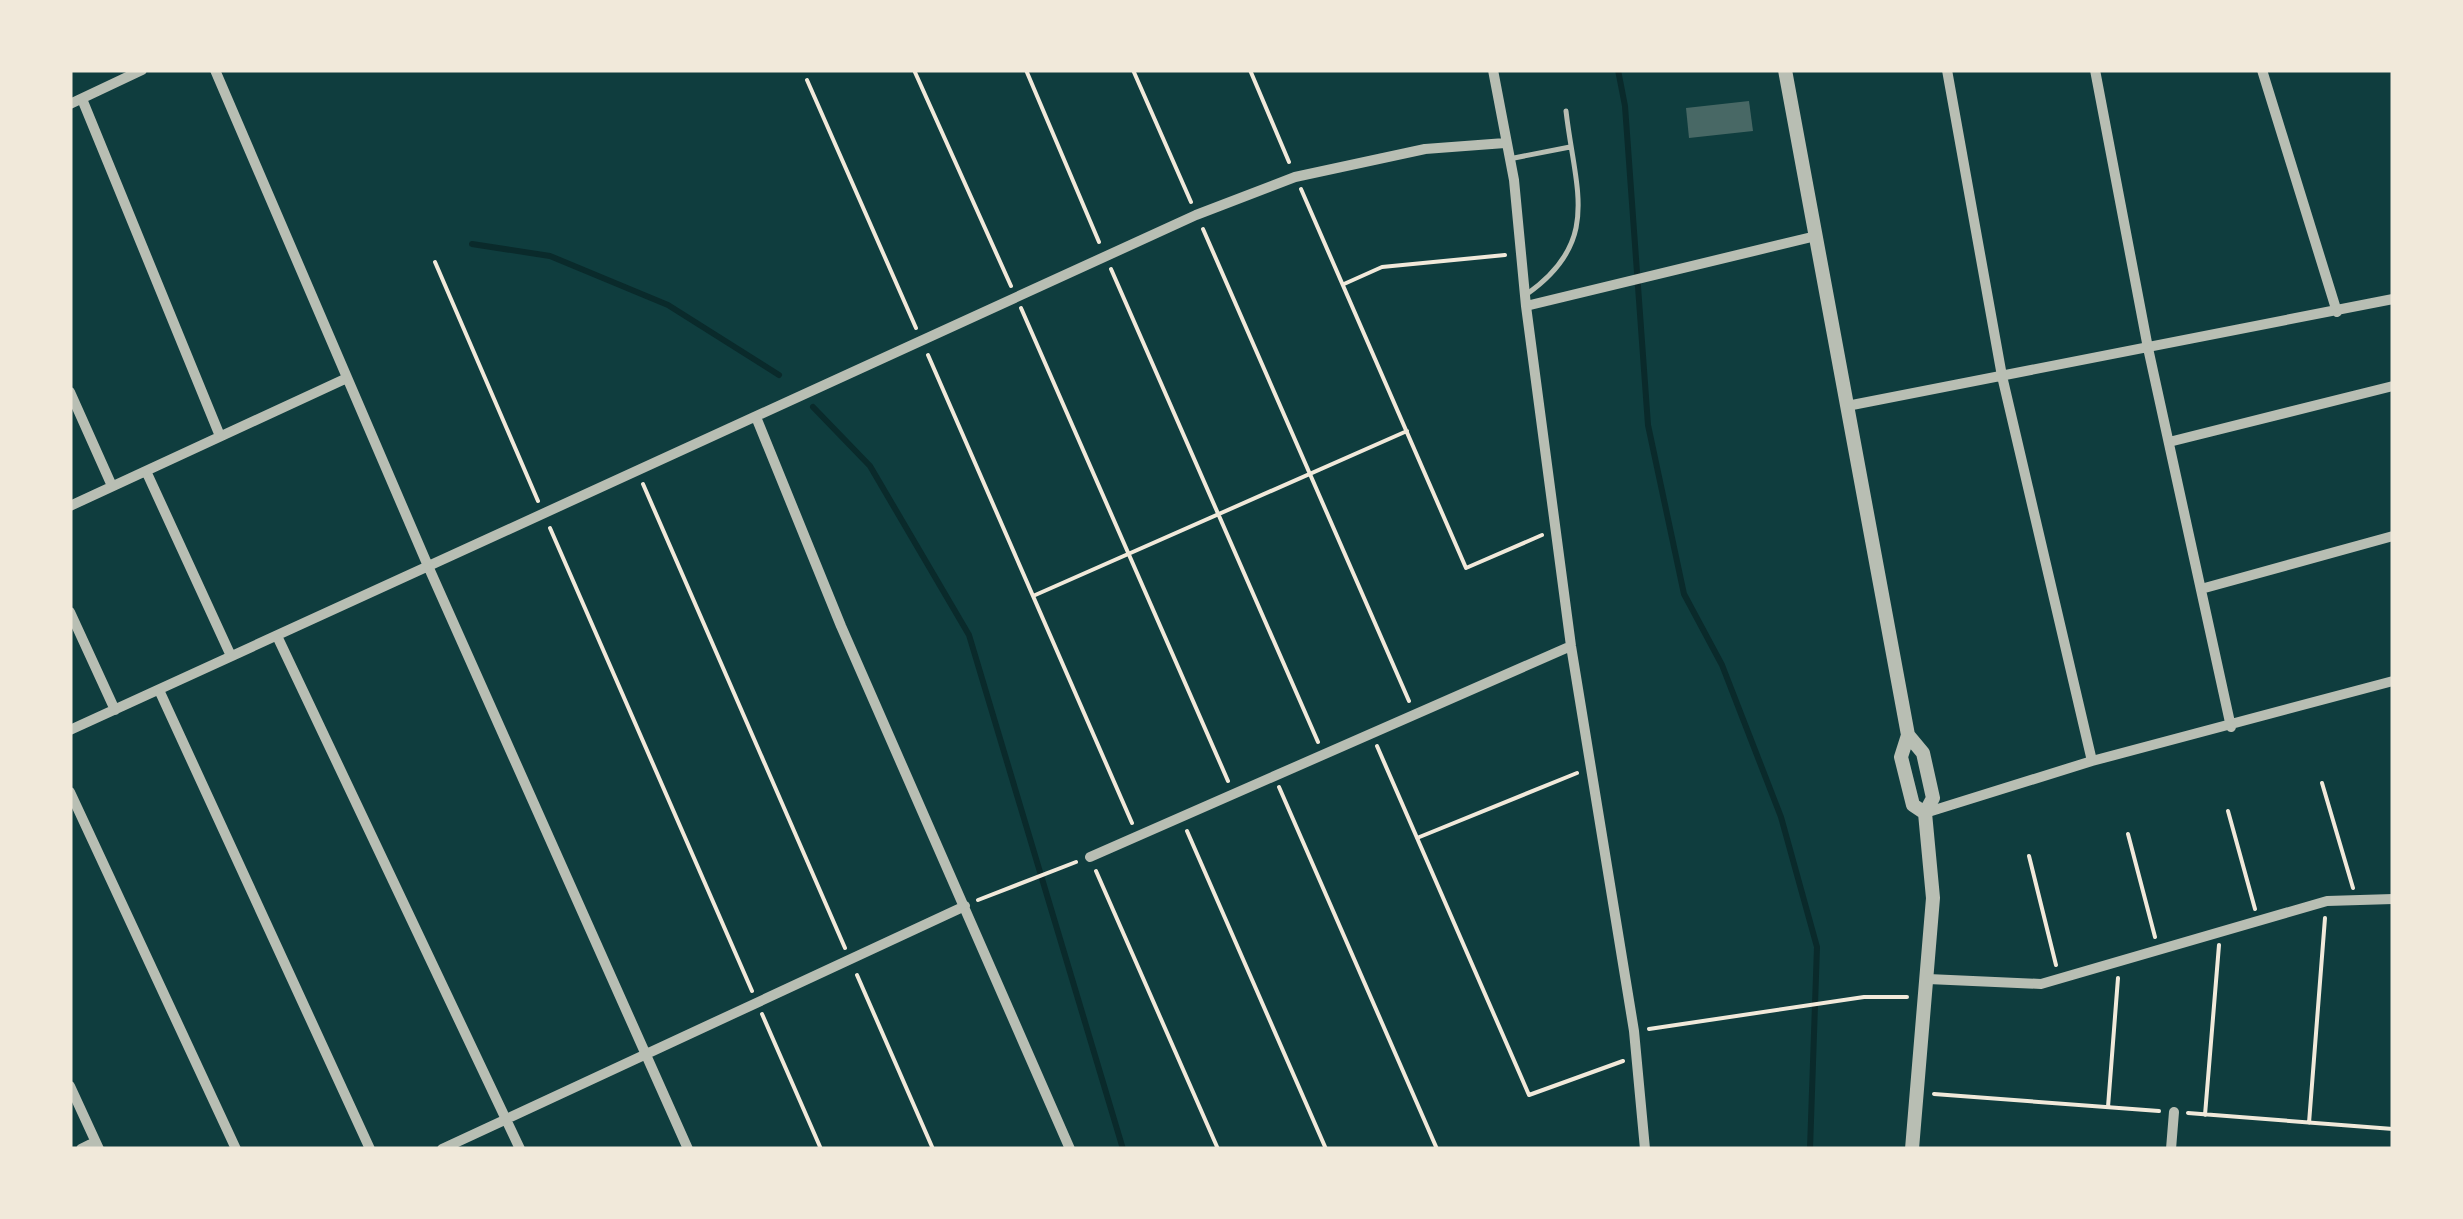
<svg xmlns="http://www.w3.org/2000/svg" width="2463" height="1219" font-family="'Golos Text',sans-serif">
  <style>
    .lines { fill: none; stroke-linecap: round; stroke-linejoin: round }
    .stream { stroke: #0a2a2b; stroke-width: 6 }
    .building { fill: #486865 }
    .path { stroke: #f1e9da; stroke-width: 4 }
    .service { stroke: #b8beb3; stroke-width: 5 }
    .minor { stroke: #b8beb3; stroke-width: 10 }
    .tertiary { stroke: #b8beb3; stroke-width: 14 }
  </style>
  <rect width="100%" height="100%" fill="#0f3d3e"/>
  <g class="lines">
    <path class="stream" d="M1618,70L1625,106L1648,425L1684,594L1722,665L1781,817L1817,947L1810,1149
      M472,244L550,256L668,305L779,375
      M813,407L870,466L969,635L1123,1149"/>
  </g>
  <path class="building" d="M1749,101L1753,131L1689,138L1686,108Z"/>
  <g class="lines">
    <path class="path" d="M914,70L1011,286
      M1026,70L1099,242
      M1133,70L1191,202
      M1250,70L1289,162
      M807,80L916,328
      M1301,189L1466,568L1542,535
      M1203,229L1409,701
      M435,262L538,501
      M1111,269L1318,742
      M1344,284L1382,267L1505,255
      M1021,308L1228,781
      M928,355L1132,823
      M643,484L845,948
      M550,528L752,991
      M1033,596L1407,431
      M1377,746L1529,1095L1623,1061
      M2322,783L2353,888
      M1279,787L1437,1149
      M2228,811L2255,909
      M1187,831L1326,1149
      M2128,834L2155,937
      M1417,838L1577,773
      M2029,856L2056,965
      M1096,871L1218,1149
      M978,900L1076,862
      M857,975L933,1149
      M762,1014L821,1149
      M1649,1029L1864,997H1907
      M1934,1094L2159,1111
      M2108,1107L2118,978
      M2188,1113L2393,1129
      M2205,1115L2219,945
      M2309,1123L2325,918"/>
    <path class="service" d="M1509,159L1570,147
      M1527,294C1602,241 1575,190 1566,111"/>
    <path class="minor" d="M215,70L428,566L688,1149
      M1493,70L1514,180L1526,306L1571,646L1634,1031L1645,1149
      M1947,70L2002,376L2092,761
      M2095,70L2148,348L2231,727
      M2262,70L2337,312
      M82,99L220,436
      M70,104L142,70
      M1526,306L1816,236
      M70,392L112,486
      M1847,406L2393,299
      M756,417L841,626L1070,1149
      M2169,442L2393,386
      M146,471L231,656
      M70,506L347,378
      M2201,589L2393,536
      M70,612L115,710
      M277,636L520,1149
      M159,690L370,1149
      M70,730L1196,215L1295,177L1425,149L1505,143
      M70,792L236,1149
      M1925,813L2092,761L2393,681
      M1090,857L1571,646
      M1928,979L2041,984L2327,901L2393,899
      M70,1086L99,1149
      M81,1149L95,1142
      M442,1149L965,906
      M2171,1149L2174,1112"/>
    <path class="tertiary" d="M1785,70L1908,735L1901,757L1913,805L1925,813
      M1908,735L1923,753L1933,798L1925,813L1933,898L1912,1149"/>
  </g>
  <rect width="2463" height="1219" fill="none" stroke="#f1e9da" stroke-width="145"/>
</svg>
